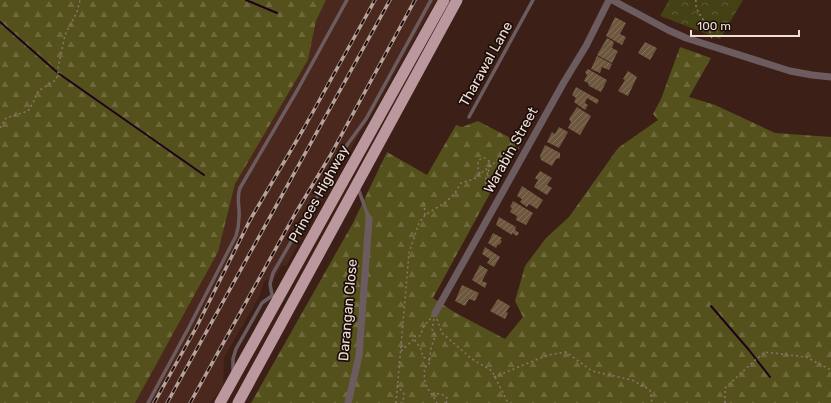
<svg xmlns="http://www.w3.org/2000/svg" width="831" height="403" font-family="Rubik,sans-serif">
  <style>
    .built { fill: #4b281d }
    .forest { fill: url(#forest-firs) }
    .park { fill: url(#park-crowns) }
    .lines { fill: none; stroke-linecap: round; stroke-linejoin: round }
    .stream { stroke: #1f011b; stroke-width: 2 }
    .building { fill: url(#building-hatch) }
    .path { stroke: #8d756d; stroke-width: 1.5; stroke-dasharray: 2 3; stroke-linecap: butt }
    .service { stroke: #6c5c5f; stroke-width: 3.5 }
    .minor { stroke: #6c5c5f; stroke-width: 7 }
    .trunk { stroke: #bb989e; stroke-width: 11 }
    .rail-casing { stroke: #b7a19a; stroke-width: 3.5 }
    .rail { stroke: #1b0e0a; stroke-width: 2; stroke-dasharray: 6; stroke-linecap: butt }
    .labels { text-anchor: middle; dominant-baseline: central; stroke-width: 3.5; stroke-linejoin: round; paint-order: stroke }
    .street-label { font-size: 14px; fill: #f1ded7; stroke: #1b0e0a }
  </style>
  <defs>
    <pattern id="forest-firs" width="22" height="20" patternUnits="userSpaceOnUse"><rect width="22" height="20" fill="#55511c"/><path d="M5 1l3.5 6h-7zM16 11l3.5 6h-7z" fill="#6e6a3c"/></pattern>
    <pattern id="park-crowns" width="20" height="18" patternUnits="userSpaceOnUse"><rect width="20" height="18" fill="#444114"/><path d="M2 6a3 3 0 1 1 6 0M12 15a3 3 0 1 1 6 0" fill="none" stroke="#5f5c35"/></pattern>
    <pattern id="building-hatch" width="6" height="6" patternUnits="userSpaceOnUse"><rect width="6" height="6" fill="#6d583f"/><path d="M-1 1l2-2M0 6l6-6M5 7l2-2" fill="none" stroke="#82705a"/></pattern>
  </defs>
  <rect width="100%" height="100%" fill="#3c2017"/>
  <path class="built" d="M326,0H436L374,110L350,150L286,266L282,265L275,277L264,281L260,295L224,358L223,387L210,403H135L218,252L235,184L308,60L316,21Z"/>
  <path class="forest" d="M0,0H326L316,21L308,60L235,184L218,252L135,403H0Z
    M680,47L711,58L689,97L715,105L775,133L831,137V403H251L353,223L387,152L427,175L456,125L462,127L478,121L518,142L433,298L454,312L505,339L523,317L515,301L525,266L546,238L569,217L618,148L658,120L653,114L661,99Z"/>
  <path class="park" d="M669,0H743L720,39L660,16Z"/>
  <g class="lines">
    <path class="stream" d="M246,0L277,13
      M0,22L58,73L204,175
      M711,306L749,350L770,377"/>
  </g>
  <path class="building" d="M615,17L626,23L620,34L626,37L622,45L606,36Z
    M607,38L614,42L612,48L618,51L612,63L597,55Z
    M645,42L657,48L650,60L638,53Z
    M597,56L612,64L609,70L602,67L600,73L591,69Z
    M588,69L607,80L601,92L589,86L588,83L584,81L587,75L585,72Z
    M628,71L637,77L628,96L618,91L625,80L623,79Z
    M576,87L599,100L597,104L587,98L585,103L588,105L585,110L574,102L576,98L572,95Z
    M577,107L591,116L580,135L568,128L571,122L569,119Z
    M559,127L568,132L559,148L547,142L552,132L555,134Z
    M545,145L560,153V158L556,159L552,166L541,160L540,156Z
    M540,171L552,178L547,185L552,188L547,195L534,187L538,180L535,178Z
    M522,186L543,200L537,209L529,204L527,207L520,202L522,199L517,196Z
    M513,201L533,213L526,225L516,220L517,216L510,212L512,208L510,207Z
    M499,217L516,227L515,230L519,233L517,236L512,233V235L496,225Z
    M493,233L502,238L500,240L502,241L499,245L498,244L496,248L488,243Z
    M485,247L500,257L494,267L487,263L490,259L482,254Z
    M480,265L488,270L482,281L487,283L485,288L472,280Z
    M462,285L479,293L475,301L469,299L465,306L455,301Z
    M498,299L510,306L506,312L508,313L505,319L490,311Z"/>
  <g class="lines">
    <path class="path" d="M696,0C694,11 705,20 709,29C710,32 711,36 712,39
      M0,128L6,118L28,111L33,103L38,91L56,80L58,73V68L65,35L77,12L80,0
      M480,174L478,168V161L482,158H485L489,161V167
      M424,203L425,215
      M434,319L432,329L435,336L431,348L429,365L425,367C422,386 429,388 437,403
      M437,319L442,333L472,359L492,371L508,403
      M401,351L414,339
      M430,360L423,357L421,349L414,339L415,336H420L424,326L431,318
      M494,377L548,355L566,352L592,371L632,380L650,390L652,403
      M397,385L404,394L403,403
      M432,394C440,393 443,394 448,399L446,403
      M396,403L409,253L419,223L425,215L446,202L455,193L461,183L474,179L486,169L488,171L485,182L487,184L489,167C494,164 495,162 499,158C504,153 512,150 519,148
      M725,403V388L752,363L765,352L806,357L831,370"/>
    <path class="service" d="M469,117L533,0
      M358,188L369,219
      M272,295L270,284L273,273L347,145L366,119L431,0
      M233,372V359L236,349L262,303L273,295
      M148,403L188,329L236,236C238,230 239,224 239,217C240,207 236,198 240,188L298,89L347,0"/>
    <path class="minor" d="M612,0L668,30L686,38L790,71L812,75L831,77
      M435,313L564,82L586,46L609,0
      M348,403L359,356L369,219"/>
    <path class="trunk" d="M220,403L444,0
      M238,403L457,0"/>
    <g class="rail-casing">
      <path id="rail" d="M154,403L196,328L250,220L304,128L375,0
        M167,403L390,0
        M190,403L295,214L330,156L415,0"/>
    </g>
    <use href="#rail" class="rail"/>
  </g>
  <g class="labels">
    <g class="street-label">
      <text transform="translate(486 64) rotate(-61)">Tharawal Lane</text>
      <text transform="translate(511 150) rotate(-61)">Warabin Street</text>
      <text transform="translate(319 194) rotate(-61)">Princes Highway</text>
      <text transform="translate(348 310) rotate(-85)">Darangan Close</text>
    </g>
  </g>
  <path d="M691 30v6h108v-6" fill="none" stroke="#f1ded7" stroke-width="2"/>
  <text x="697" y="30" font-size="12" fill="#f1ded7" stroke="#1b0e0a" stroke-width="3" paint-order="stroke">100 m</text>
</svg>
